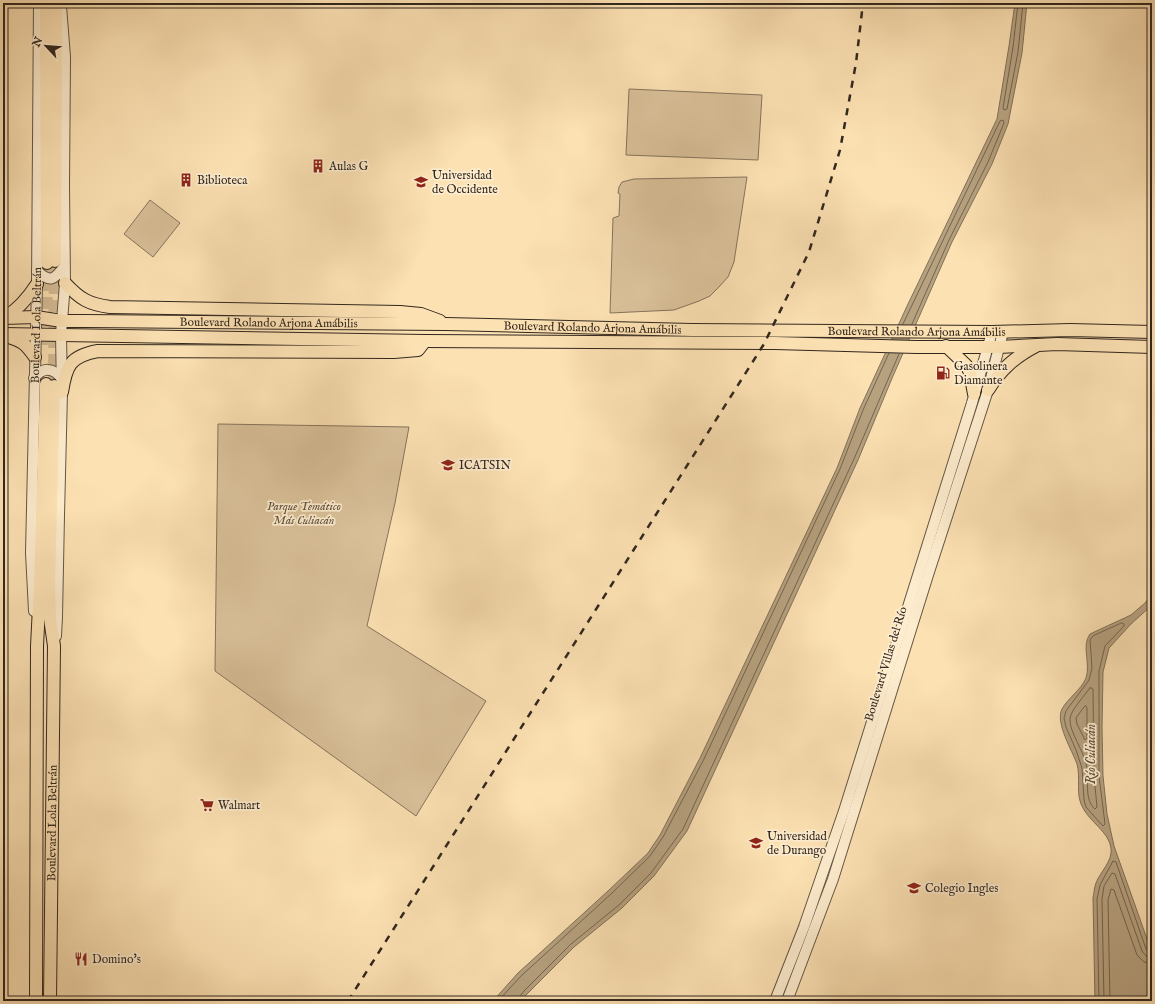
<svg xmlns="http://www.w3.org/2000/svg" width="1155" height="1004" font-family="'IM FELL English',serif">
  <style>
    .green { fill: #dac19a; stroke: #86745c }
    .water { fill: #b7a280; stroke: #827159 }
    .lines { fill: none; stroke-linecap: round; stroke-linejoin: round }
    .shore { stroke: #74644f; stroke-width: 1 }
    .major-tunnel { stroke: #d4bc95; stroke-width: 12; stroke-dasharray: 12 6; stroke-linecap: butt }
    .minor-casing { stroke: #645643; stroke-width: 12 }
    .major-casing { stroke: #32271e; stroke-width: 14 }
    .minor { stroke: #fdecce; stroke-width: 10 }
    .major { stroke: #fce1b3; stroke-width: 12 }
    .rail { stroke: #32271e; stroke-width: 2.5; stroke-dasharray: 7 7; stroke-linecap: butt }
    .labels { text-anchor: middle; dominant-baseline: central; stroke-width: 3.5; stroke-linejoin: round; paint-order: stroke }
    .poi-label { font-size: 12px; fill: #32271e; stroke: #fdecce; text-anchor: start }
    .street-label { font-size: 12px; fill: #32271e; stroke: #fdecce }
    .park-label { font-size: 12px; font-style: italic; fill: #5c4e3d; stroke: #fdecce }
    .water-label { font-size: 13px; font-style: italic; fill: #5a4c3b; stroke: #fdecce }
  </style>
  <rect width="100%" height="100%" fill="#fce1b3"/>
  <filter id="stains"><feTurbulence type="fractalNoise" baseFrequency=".005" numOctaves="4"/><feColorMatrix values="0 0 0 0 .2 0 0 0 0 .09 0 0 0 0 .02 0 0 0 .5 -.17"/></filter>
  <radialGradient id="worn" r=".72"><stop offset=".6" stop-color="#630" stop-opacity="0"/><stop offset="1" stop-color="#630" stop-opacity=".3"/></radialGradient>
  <path class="green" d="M629,89L762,95L758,160L626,155Z
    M747,177L734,262L728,277L718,288L710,296L699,301L674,310L610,313L613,218L619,216L620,194L618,193L619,187L622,182L634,179Z
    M150,200L180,223L153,257L124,234Z
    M218,424L409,427L395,503L367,626L486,701L416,816L215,671Z"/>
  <path class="water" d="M1015,3H1027L1022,53L1008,124L992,164L952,242L893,376L858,460L687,831L654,876L622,908L574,947L520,1001H493L518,973L608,891L648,853L660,835L700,758L837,468L860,408L908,304L997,119L1009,46Z
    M1152,594V605L1131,624L1109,648L1103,672L1102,727L1103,776L1107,814L1114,846L1152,953V1001H1095L1093,898C1094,894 1094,888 1096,883C1100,872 1113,861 1111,848C1109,832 1090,822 1083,808C1075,795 1081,778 1077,764C1072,750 1055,723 1062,709C1068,698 1081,690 1086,678C1091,663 1081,646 1090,634L1131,615L1145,603Z"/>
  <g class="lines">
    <path class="shore" d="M1018,3L1013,47L1003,108L1004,110L1007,109L1018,52L1023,3
      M903,324L1000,121L1003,120L1004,123L988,162L949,240L912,324
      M1122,623L1124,624V626L1105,646L1099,671V776L1105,824L1103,826L1093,815L1086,807L1084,800L1082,768L1076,750L1066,727L1064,718L1066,711L1089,680L1092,668L1090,640L1093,636Z
      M1090,688H1092L1093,689L1094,776L1097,807L1095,809C1084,800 1089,781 1087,768C1085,752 1069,732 1070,719C1070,711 1085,695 1090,688Z
      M1086,706L1087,708V738L1085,740L1077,724L1076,718L1084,707Z
      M498,1001L521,976L611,894L650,856L663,837L704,759L840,469L863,410L889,353
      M518,1001L519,997L525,990L571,944L619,905L651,873L683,829L854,459L899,354
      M1099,1001L1097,899L1100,885L1113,861L1116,862L1146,949L1149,952H1152
      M1104,1001L1102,899L1104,886L1112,873L1115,874L1142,951L1146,956L1152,957
      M1110,1001L1108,900L1111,889L1114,890L1137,955L1144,962L1152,963"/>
    <path class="major-tunnel" d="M46,345L47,263
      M54,384L55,261"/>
    <g class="minor-casing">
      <g id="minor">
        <path d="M37,271C50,283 54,280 64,267"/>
        <path d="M34,378C43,367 53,367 62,379"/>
        <path id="s1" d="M34,611L31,553L37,284L39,3"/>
        <path d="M56,636L57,617L59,515L62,392L61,334L65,283L64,185L65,57L61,6"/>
        <path d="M775,1001L804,927L844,811L972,403L992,332"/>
        <path d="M787,1001L833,879L928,575L988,390L1003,332"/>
      </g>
    </g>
    <g class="major-casing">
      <g id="major">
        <path d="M46,3L47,263"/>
        <path d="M55,261L56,3"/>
        <path d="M65,283C80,299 88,304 110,307L400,312L421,314L440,321"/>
        <path d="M5,317C19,309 28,298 37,284"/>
        <path id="s2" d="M3,318L36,317L62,321H85L446,324L692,330L992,332L1070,330L1152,332"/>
        <path d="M3,334L425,341L775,343L916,347H999L1057,344L1152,347"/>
        <path d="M6,336C22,341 25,343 35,357"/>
        <path d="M946,346L966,365L970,372L974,394"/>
        <path d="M988,390C1001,369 1015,357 1036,346"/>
        <path d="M62,392C66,366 70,356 98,351L394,352L418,350L425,341"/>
        <path d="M36,1001L37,646L40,587L46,384"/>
        <path id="s3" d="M50,1001L54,646L50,618L49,587L54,386"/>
      </g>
    </g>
    <use href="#minor" class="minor"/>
    <use href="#major" class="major"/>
    <path class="rail" d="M348,1001L764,344L809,252L840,150L856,63L863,3"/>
  </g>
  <defs>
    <g id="building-bare" transform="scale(1.08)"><path d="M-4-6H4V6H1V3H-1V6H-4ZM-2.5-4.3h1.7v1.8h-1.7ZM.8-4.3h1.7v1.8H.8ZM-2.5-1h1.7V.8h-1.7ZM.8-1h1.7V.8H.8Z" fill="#8f2418" stroke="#fdecce" stroke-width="2.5" paint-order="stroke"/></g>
    <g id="university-bare" transform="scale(1.08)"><path d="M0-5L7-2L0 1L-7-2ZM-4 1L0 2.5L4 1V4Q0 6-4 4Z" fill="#8f2418" stroke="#fdecce" stroke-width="2.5" paint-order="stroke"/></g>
    <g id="fuel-bare" transform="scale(1.08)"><path d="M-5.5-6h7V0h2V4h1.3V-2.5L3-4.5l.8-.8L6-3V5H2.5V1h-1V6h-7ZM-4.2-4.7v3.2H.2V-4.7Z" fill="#8f2418" stroke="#fdecce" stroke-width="2.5" paint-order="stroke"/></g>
    <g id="school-bare" transform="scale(1.08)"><path d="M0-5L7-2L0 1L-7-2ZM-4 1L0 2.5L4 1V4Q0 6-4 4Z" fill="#8f2418" stroke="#fdecce" stroke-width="2.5" paint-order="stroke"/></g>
    <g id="supermarket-bare" transform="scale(1.08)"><path d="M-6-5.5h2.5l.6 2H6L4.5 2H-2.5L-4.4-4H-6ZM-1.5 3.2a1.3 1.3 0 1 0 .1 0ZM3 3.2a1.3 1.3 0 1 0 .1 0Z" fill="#8f2418" stroke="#fdecce" stroke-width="2.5" paint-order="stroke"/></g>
    <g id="restaurant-bare" transform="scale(1.08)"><path d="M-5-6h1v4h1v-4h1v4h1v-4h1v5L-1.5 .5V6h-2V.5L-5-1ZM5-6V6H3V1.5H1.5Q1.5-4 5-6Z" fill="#8f2418" stroke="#fdecce" stroke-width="2.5" paint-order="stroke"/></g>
  </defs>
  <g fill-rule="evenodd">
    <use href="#building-bare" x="318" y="166"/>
    <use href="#building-bare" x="186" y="180"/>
    <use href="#university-bare" x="421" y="182"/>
    <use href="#fuel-bare" x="943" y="373"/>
    <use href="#school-bare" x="448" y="465"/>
    <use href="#supermarket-bare" x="207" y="805"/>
    <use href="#university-bare" x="756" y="843"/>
    <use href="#school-bare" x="914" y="888"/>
    <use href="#restaurant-bare" x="81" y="959"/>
  </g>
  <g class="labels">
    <g class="poi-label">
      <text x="329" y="166">Aulas G</text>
      <text x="432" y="175">Universidad<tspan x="432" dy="14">de Occidente</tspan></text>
      <text x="197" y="180">Biblioteca</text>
      <text x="954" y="366">Gasolinera<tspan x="954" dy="14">Diamante</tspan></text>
      <text x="459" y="465">ICATSIN</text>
      <text x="218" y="805">Walmart</text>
      <text x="767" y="836">Universidad<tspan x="767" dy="14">de Durango</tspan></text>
      <text x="925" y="888">Colegio Ingles</text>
      <text x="92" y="959">Domino's</text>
    </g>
    <g class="street-label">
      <text stroke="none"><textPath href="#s2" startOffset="266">Boulevard Rolando Arjona Amábilis</textPath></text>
      <text stroke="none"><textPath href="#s1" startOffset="286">Boulevard Lola Beltrán</textPath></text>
      <text stroke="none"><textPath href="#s2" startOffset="590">Boulevard Rolando Arjona Amábilis</textPath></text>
      <text stroke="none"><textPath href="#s2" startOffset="914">Boulevard Rolando Arjona Amábilis</textPath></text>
      <text transform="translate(886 664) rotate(-73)">Boulevard Villas del Río</text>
      <text stroke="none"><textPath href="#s3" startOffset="178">Boulevard Lola Beltrán</textPath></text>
    </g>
    <g class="park-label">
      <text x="304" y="506">Parque Temático<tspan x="304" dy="14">Más Culiacán</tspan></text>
    </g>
    <g class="water-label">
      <text transform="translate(1091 754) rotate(-90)">Río Culiacán</text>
    </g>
  </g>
  <rect width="1155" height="1004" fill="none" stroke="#fce1b3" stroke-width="16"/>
  <rect x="4" y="4" width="1147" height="996" fill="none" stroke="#32271e" stroke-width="2"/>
  <rect x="8" y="8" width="1139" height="988" fill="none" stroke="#32271e"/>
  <g transform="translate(46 46) rotate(296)" stroke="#fdecce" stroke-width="3" paint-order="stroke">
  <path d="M0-3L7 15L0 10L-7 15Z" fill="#32271e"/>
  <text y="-6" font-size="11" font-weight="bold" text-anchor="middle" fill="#32271e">N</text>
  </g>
  <rect width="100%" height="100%" filter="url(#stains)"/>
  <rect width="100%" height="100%" fill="url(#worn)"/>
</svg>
